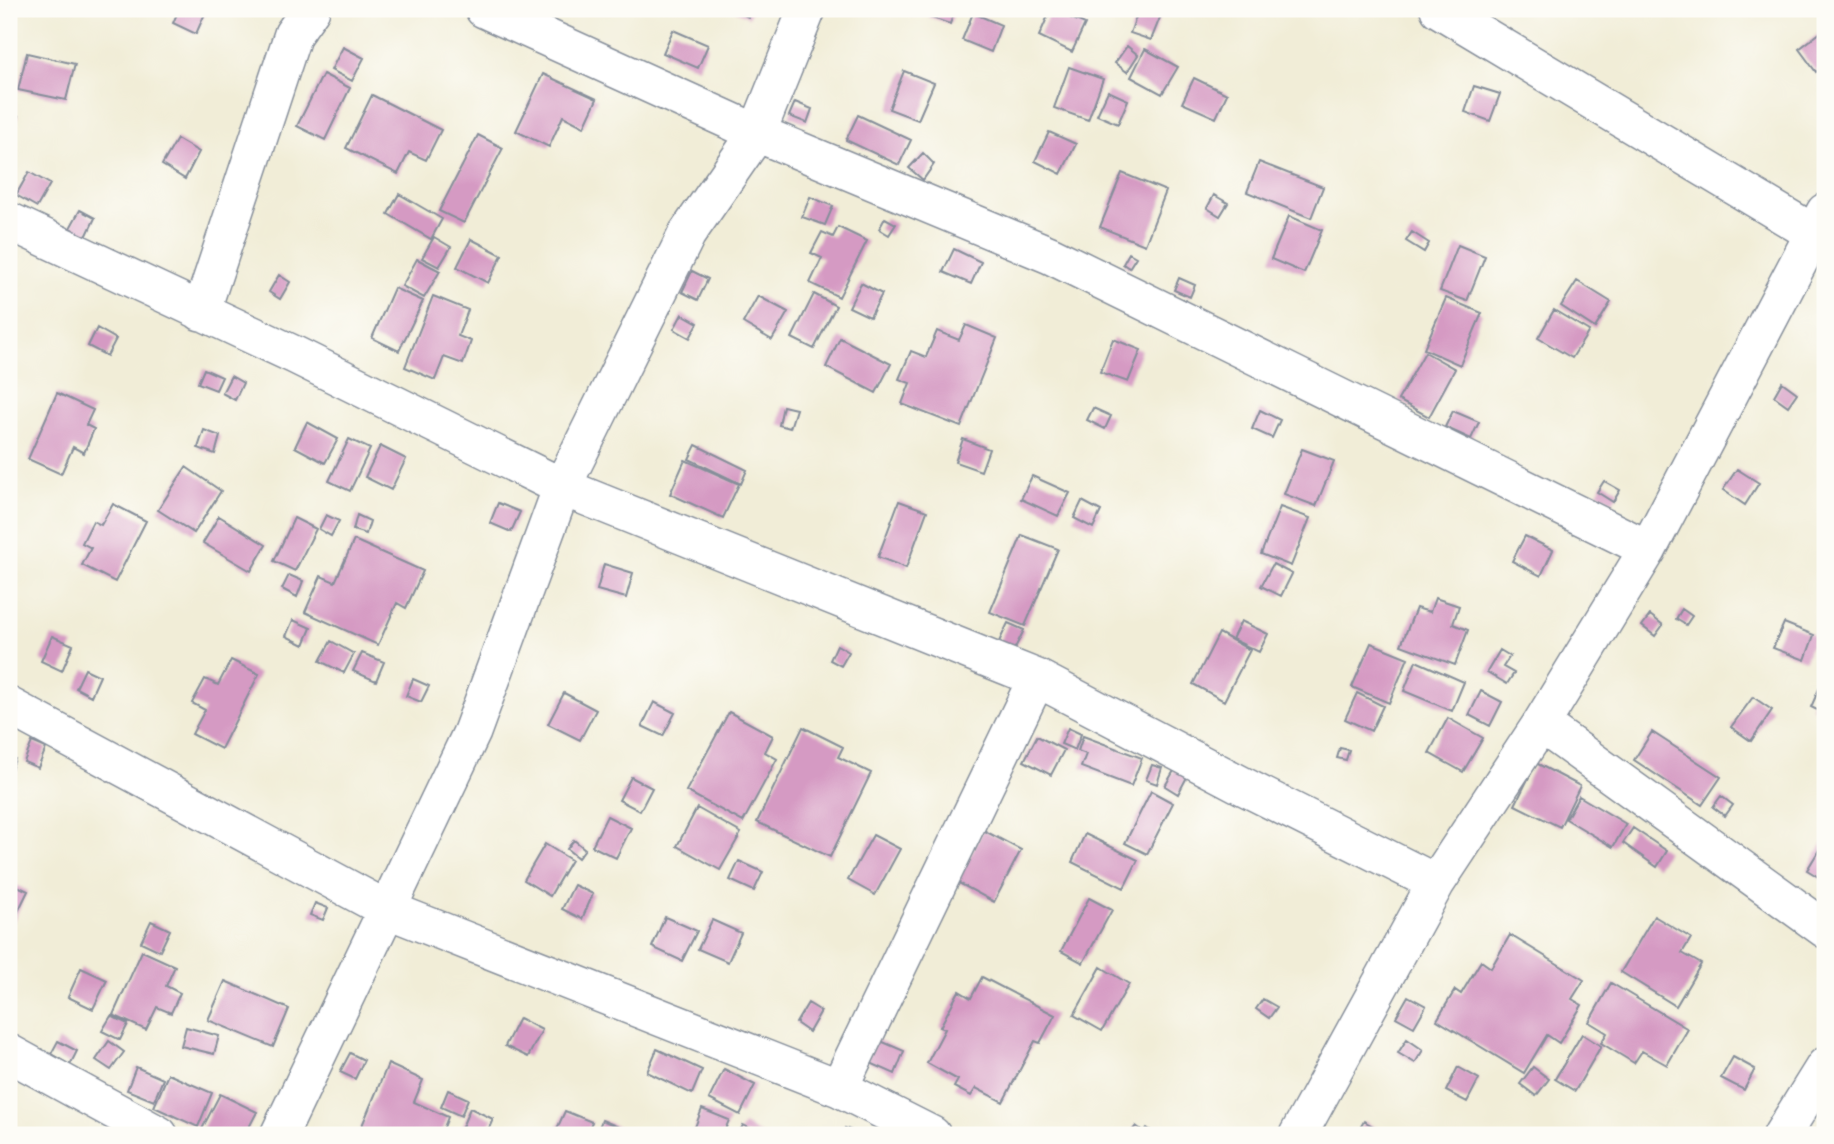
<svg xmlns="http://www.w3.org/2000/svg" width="1834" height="1144" font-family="Vollkorn,serif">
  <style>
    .building { fill: #d59ac3 }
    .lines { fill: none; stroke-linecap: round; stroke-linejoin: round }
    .minor-casing { stroke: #868e9a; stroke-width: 40 }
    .minor { stroke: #fff; stroke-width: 37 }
  </style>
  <rect width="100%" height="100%" fill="#fdfcf7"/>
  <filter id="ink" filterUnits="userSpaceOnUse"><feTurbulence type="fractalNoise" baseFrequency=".0143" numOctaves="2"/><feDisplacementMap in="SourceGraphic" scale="14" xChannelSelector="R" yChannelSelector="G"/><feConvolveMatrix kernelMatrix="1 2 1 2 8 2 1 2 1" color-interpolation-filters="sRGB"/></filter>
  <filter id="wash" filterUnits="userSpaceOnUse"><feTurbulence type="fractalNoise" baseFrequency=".00686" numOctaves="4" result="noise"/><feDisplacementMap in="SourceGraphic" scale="28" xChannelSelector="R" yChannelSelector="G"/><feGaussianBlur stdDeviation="1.57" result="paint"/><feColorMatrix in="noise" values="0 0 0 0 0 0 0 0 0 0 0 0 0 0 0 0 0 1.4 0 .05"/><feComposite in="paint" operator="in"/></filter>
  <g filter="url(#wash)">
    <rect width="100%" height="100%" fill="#f1edd7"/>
    <g id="blocks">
      <path class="building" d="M179,9H207L196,34L173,23Z
        M733,9H753L748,17Z
        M932,9H955L950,24L929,17Z
        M1051,9L1085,24L1072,52L1039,36Z
        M1139,9H1146L1161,15L1151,40L1130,33Z
        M973,13L1001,25L991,52L962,40Z
        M1825,29V65L1816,72L1799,49Z
        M673,30L708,45L698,68L663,53Z
        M1127,46L1138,55L1127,72L1115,63Z
        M343,47L364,58L352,81L331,70Z
        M1145,49L1178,67L1162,94L1131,77Z
        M27,53L75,64L66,100L18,90Z
        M1069,67L1103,79L1088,120L1054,108Z
        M904,71L934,83L918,120L889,109Z
        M323,74L350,88L325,140L297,126Z
        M543,74L597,99L584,127L563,116L549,147L516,131Z
        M1194,78L1227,94L1216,118L1182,103Z
        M1474,86L1500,94L1490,121L1465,112Z
        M1108,91L1128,100L1118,124L1097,115Z
        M372,95L441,130L426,160L409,152L398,174L346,148Z
        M795,102L812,109L807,123L789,116Z
        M9,111L18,116L9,135Z
        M858,115L911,140L899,165L846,140Z
        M1049,132L1076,144L1061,174L1035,161Z
        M478,135L503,148L464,223L439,211Z
        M177,139L199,152L185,179L162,165Z
        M923,153L934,164L923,180L909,168Z
        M1259,162L1323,187L1311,218L1247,192Z
        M29,172L50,184L37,207L16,195Z
        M1122,173L1166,191L1145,245L1100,227Z
        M399,194L442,219L431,239L388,214Z
        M1214,195L1228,203L1220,216L1207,208Z
        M810,197L833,206L825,225L802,217Z
        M80,210L95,218L86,237L70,228Z
        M1289,216L1322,230L1304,273L1271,259Z
        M885,218L896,224L889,235L879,229Z
        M838,227L867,241L839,297L810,283L822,258L811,253L822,232L833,237Z
        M1412,232L1429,243L1424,252L1406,241Z
        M434,237L451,247L439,267L422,258Z
        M471,239L502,255L488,283L457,267Z
        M1458,245L1485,256L1467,301L1440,291Z
        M954,249L981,262L971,284L943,272Z
        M1129,253L1136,257L1129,268L1123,264Z
        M417,259L440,271L424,298L402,286Z
        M692,271L708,279L698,300L682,292Z
        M279,275L290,282L280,299L269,292Z
        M1179,278L1195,285L1190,297L1174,290Z
        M1577,281L1611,302L1595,328L1561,306Z
        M861,283L882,294L870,317L849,307Z
        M394,288L423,301L399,351L372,338Z
        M814,294L836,306L814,349L792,338Z
        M433,296L468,310L458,336L471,341L463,364L444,357L435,380L405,367Z
        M758,296L788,312L772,340L743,323Z
        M1446,298L1482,313L1460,365L1424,349Z
        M1554,310L1589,331L1572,358L1538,338Z
        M682,314L698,323L690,338L674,329Z
        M966,325L997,338L961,427L902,404L910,383L899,379L911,351L926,357L937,331L959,340Z
        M97,328L116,339L107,356L88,346Z
        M840,338L891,364L876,393L826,367Z
        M1113,339L1141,350L1128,382L1100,372Z
        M1425,352L1455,369L1429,417L1398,400Z
        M204,369L222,377L216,390L198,383Z
        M231,376L243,383L235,400L222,393Z
        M1782,382L1797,393L1788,406L1774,396Z
        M57,393L93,410L86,425L94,429L84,453L73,447L61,474L28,459Z
        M783,406L796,409L790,428L779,425Z
        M1093,408L1111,416L1105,429L1087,420Z
        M1260,410L1280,420L1272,438L1252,429Z
        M1453,411L1479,422L1471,439L1445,427Z
        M307,422L338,439L325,463L295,447Z
        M204,430L220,436L215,454L198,448Z
        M349,439L370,449L350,491L329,481Z
        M963,439L989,449L981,471L955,462Z
        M696,445L747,470L741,484L689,459Z
        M380,446L406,459L391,490L365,477Z
        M1302,449L1334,461L1316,506L1284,494Z
        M685,460L739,484L723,518L670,494Z
        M186,467L221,491L194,533L158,510Z
        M1737,469L1759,483L1745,505L1723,490Z
        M1032,476L1070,493L1058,516L1021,499Z
        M1604,481L1620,490L1613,502L1597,492Z
        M899,501L927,511L906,568L878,557Z
        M1082,501L1101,511L1093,528L1074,518Z
        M498,503L520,512L511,532L490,523Z
        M113,504L146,521L115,582L82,565L91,548L82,543L93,521L101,525Z
        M1280,507L1310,518L1291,566L1261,554Z
        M326,515L339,521L331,536L319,529Z
        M357,515L370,521L366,534L353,530Z
        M219,516L266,545L251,571L203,543Z
        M294,518L316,529L295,571L274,561Z
        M1022,535L1058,549L1025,626L990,612Z
        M1525,536L1553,550L1541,576L1512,561Z
        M354,540L423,571L406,608L397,603L378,645L305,612L321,576L335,582Z
        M604,564L633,573L626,598L597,590Z
        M1273,564L1292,574L1281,596L1261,586Z
        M289,575L303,581L297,597L282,589Z
        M1435,598L1459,606L1453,624L1468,630L1455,665L1401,645L1416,608L1430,612Z
        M1682,609L1692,616L1686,625L1676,619Z
        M1650,615L1663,625L1655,636L1642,626Z
        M293,620L311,628L304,645L286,636Z
        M1241,621L1268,634L1259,652L1232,639Z
        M1008,623L1024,630L1013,652L997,646Z
        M1784,623L1814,635L1805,660L1773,648Z
        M1219,633L1250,650L1224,701L1193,684Z
        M52,636L73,645L62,671L41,661Z
        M331,641L354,654L344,673L320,661Z
        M1371,643L1408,658L1389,703L1352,687Z
        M837,645L849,652L841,666L830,660Z
        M1500,650L1510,656L1503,667L1514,673L1507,684L1487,672Z
        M362,653L384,662L376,681L353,671Z
        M231,660L259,674L221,749L192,734L205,710L192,703L205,679L218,685Z
        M1416,661L1464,682L1452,711L1404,691Z
        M85,669L100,676L91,696L76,688Z
        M413,679L429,686L421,702L406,696Z
        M1819,689L1825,693V714L1811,707Z
        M1481,691L1502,702L1490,726L1469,715Z
        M564,693L596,710L580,740L548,724Z
        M1357,693L1383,706L1371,731L1345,719Z
        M1753,697L1772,710L1751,741L1731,727Z
        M654,702L675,713L663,736L642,726Z
        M729,712L773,736L765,752L777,759L743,822L686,791Z
        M1448,718L1483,738L1463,772L1429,753Z
        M803,727L843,747L838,757L871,773L830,857L757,822Z
        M1068,728L1081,734L1075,750L1061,744Z
        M1652,732L1721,777L1702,805L1634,760Z
        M1037,736L1064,750L1051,775L1024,761Z
        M1083,736L1142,758L1131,786L1081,767L1086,754L1078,751Z
        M32,742L46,748L38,768L24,762Z
        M1340,748L1349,750L1346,760L1337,758Z
        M9,756L15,759L9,775Z
        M1536,763L1580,786L1560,827L1515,805Z
        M1152,765L1162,768L1157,784L1146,780Z
        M1175,769L1187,777L1178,794L1165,786Z
        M631,777L652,788L640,811L619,800Z
        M1151,791L1173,803L1147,854L1125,843Z
        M1579,796L1626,824L1613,847L1566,819Z
        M1721,796L1733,805L1725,816L1713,807Z
        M697,808L741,833L720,870L677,846Z
        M607,816L631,828L616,858L592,846Z
        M1633,828L1667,851L1657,867L1623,843Z
        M983,830L1021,850L994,902L957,882Z
        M1085,834L1138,860L1124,888L1072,862Z
        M873,835L900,849L875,895L848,880Z
        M574,840L585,849L578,858L567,849Z
        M1825,840V881L1807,870Z
        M545,844L571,860L550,896L524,880Z
        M739,861L763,872L754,891L730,880Z
        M9,882L28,891L9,930Z
        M574,885L593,894L582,919L562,909Z
        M1089,898L1112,910L1083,963L1061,951Z
        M315,903L328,908L323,920L310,915Z
        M1654,916L1691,938L1682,953L1701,964L1676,1006L1621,972Z
        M665,917L697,931L682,961L652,947Z
        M712,920L741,933L728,962L698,949Z
        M151,921L170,930L160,951L141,942Z
        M1510,935L1584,980L1572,999L1582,1005L1559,1043L1547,1035L1524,1073L1437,1020L1455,990L1461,994L1481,961L1491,968Z
        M142,951L175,966L166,986L180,993L171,1013L157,1007L146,1030L113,1015Z
        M1101,967L1129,984L1102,1031L1074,1015Z
        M81,968L107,980L93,1009L68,997Z
        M982,977L1055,1015L1040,1043L1035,1041L1003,1102L976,1088L971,1096L954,1087L958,1080L927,1063L945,1029L940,1027L959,991L971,998Z
        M225,981L289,1009L273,1047L208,1020Z
        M1611,983L1688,1029L1667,1065L1642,1051L1634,1063L1601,1043L1607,1033L1589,1022Z
        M1408,996L1426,1006L1414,1027L1396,1017Z
        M1263,999L1277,1007L1269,1018L1256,1009Z
        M808,1003L821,1011L809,1032L796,1023Z
        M111,1016L128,1024L120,1040L102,1031Z
        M519,1018L542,1030L528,1057L505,1046Z
        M186,1027L219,1036L214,1054L181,1046Z
        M1582,1034L1601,1046L1575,1091L1555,1079Z
        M876,1039L904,1051L895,1074L866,1061Z
        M1407,1039L1423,1050L1415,1063L1398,1053Z
        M58,1041L77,1051L70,1065L51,1054Z
        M109,1041L124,1052L111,1070L96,1060Z
        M657,1049L702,1070L692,1094L647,1072Z
        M350,1053L364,1060L355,1079L340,1072Z
        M1733,1057L1755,1069L1744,1090L1721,1078Z
        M388,1064L423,1080L414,1102L448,1117L441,1135H358Z
        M136,1067L163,1079L154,1101L127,1090Z
        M1458,1067L1479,1079L1467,1102L1446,1091Z
        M1533,1067L1549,1079L1536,1096L1520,1084Z
        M724,1069L755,1085L740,1115L709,1099Z
        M168,1074L212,1093L198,1127L154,1107Z
        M448,1090L468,1099L461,1116L441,1107Z
        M220,1094L257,1112L245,1135H214L202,1129Z
        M470,1108L493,1119L486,1135H468L460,1132Z
        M702,1109L729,1120L723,1135H692Z
        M565,1111L592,1122L586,1135L555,1133Z
        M602,1120L637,1135H596Z
        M1364,1121L1388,1135H1356Z
        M743,1125L762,1135H738Z
        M1136,1126L1144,1132L1147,1128L1157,1135H1129Z
        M845,1128L861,1135H842Z
        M20,1129L33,1135H17Z"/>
    </g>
  </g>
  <g filter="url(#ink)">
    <use href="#blocks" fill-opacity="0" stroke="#868e9a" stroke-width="2"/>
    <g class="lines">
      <g class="minor-casing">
        <path id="minor" d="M484,9L757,133L1050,255L1648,549
          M1439,9L1825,240
          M9,221L295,355L562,487L1037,678L1245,787L1436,883
          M201,312L293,34L311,9
          M9,706L386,909L839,1088L932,1135
          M1541,724L1825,929
          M9,1053L159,1135
          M839,1088L1037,678
          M279,1135L472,732L562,487L687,234L757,133L807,9
          M1298,1135L1436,883L1541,724L1648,549L1825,212
          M1782,1135L1825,1066"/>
      </g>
      <use href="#minor" class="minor"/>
    </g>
  </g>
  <rect width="1834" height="1144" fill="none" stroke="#fdfcf7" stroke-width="35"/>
</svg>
